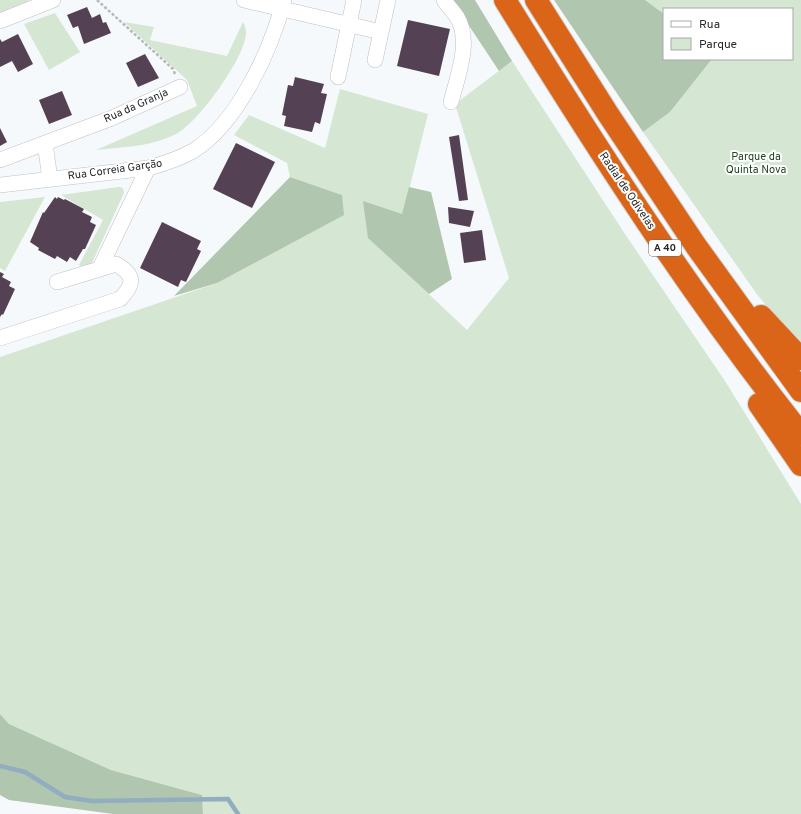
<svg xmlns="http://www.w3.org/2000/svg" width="801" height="814" font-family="Overpass,sans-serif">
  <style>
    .green { fill: #d5e6d3 }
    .forest { fill: #b0c6ae }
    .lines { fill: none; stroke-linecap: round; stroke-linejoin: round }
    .stream { stroke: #92adc0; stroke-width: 4.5 }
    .building { fill: #554154 }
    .street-casing { stroke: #bdc0c4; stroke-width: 16 }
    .highway-casing { stroke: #d4d4d4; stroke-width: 24 }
    .path { stroke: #b6b8bb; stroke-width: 2.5; stroke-dasharray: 3 2; stroke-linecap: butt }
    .street { stroke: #fff; stroke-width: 15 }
    .highway { stroke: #da6519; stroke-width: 22 }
    .labels { text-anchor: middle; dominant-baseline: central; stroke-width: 4; stroke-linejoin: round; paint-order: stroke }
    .shield { fill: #fff; stroke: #68686a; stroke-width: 1 }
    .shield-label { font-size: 10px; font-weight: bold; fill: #27282a }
    .street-label { font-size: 11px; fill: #27282a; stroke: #fff }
    .park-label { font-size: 11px; fill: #244521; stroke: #fff }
  </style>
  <rect width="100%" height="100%" fill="#f6f9fc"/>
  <path class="green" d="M0,0H28L29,1L0,13Z
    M645,0H801V345L792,337L756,293L643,132L670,112L712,59H792V9H664V14Z
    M55,13L80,52L49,70L24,24Z
    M124,22L154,27L150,40L227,56L243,22C246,28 247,33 245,39C241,62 197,124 176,134C151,147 123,147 96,150L197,106L187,80Z
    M512,61L625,234L725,381L801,504V814H203L202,795L111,770L9,724L0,714V357L217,283L342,195L290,177L287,163L234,135L249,115L325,148L340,89L428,114L403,214L368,237L467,330L509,278L455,104Z
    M119,187L123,188L124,193L91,265L80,266L79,265L103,220L61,195Z
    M45,197L5,271L0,268V202Z"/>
  <path class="forest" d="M452,0H475L512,61L499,71Z
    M554,0H645L664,14V59H712L670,112L643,132Z
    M290,177L342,195L344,215L217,283L174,296Z
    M409,187L431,192L452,279L429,294L368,238L363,201L402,214Z
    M0,714L9,724L111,770L202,795L203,814H113L9,800L0,795Z"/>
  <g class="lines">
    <path class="stream" d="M0,766L25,772L65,797L92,801L228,799L238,814"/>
  </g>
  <path class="building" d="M87,7L92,18L100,14L103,23L106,22L111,33L84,44L78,26L73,28L67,15Z
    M408,20L450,29L439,76L397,66Z
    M18,34L33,64L18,72L12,61L0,67V39L2,42Z
    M145,54L159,78L138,87L126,63Z
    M295,77L324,84L321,93L327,94L320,124L315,122L312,132L284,126L286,116L282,115L288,85L293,86Z
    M62,91L72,115L49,124L39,100Z
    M0,128L7,142L0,146Z
    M459,135L468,200L459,201L449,137Z
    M236,143L275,162L252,208L213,189Z
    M55,197L57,199L58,197L64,200L65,199L84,209L82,212L92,217L90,222L96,225L85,249H83L76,261L70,257L67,262L57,256L55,259L38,250L39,248L30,242L43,212L44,213Z
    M448,207L474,211L470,227L449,223Z
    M162,222L201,241L197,249L201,251L186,282L181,280L178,287L140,268Z
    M482,230L486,260L464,263L460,233Z
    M0,272L4,274L2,277L11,282L9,286L15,289L3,315L2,314L0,317Z"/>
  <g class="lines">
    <g class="street-casing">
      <path id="street" d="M244,0L381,32
        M444,0C448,6 453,11 457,17C472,41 457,78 451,102
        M0,21L53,0
        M375,60L388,0
        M338,77L354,0
        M45,143L50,179
        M0,160L112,118L180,87
        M0,185L148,168C163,164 179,159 193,151C238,123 271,50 284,0
        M100,268L148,168
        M0,338L120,299C135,284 135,275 116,264L57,282"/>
    </g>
    <g class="highway-casing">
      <path id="highway" d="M505,0C597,149 692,297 801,434
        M536,0L608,114L696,246L801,391
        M761,316L801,359
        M759,404L801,465"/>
    </g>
    <path class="path" d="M97,0L173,69L175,74"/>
    <use href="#street" class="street"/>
    <use href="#highway" class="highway"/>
  </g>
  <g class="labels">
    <rect class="shield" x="649" y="240" width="32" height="16" rx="3"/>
    <g class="shield-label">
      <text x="665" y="248">A 40</text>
    </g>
    <g class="street-label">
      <text transform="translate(136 106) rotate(-24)">Rua da Granja</text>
      <text transform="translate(115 170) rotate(-8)">Rua Correia Garção</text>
      <text transform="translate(627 191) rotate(56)">Radial de Odivelas</text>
    </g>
    <g class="park-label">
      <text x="756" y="157">Parque da<tspan x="756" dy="13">Quinta Nova</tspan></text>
    </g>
  </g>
  <rect x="663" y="8" width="130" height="52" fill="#ffffff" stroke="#a9a9aa"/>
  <rect x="671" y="21" width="20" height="6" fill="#ffffff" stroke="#a9a9aa"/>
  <text x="699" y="28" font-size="12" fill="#27282a">Rua</text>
  <rect x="671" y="38" width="20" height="12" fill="#d5e6d3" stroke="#a9a9aa"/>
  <text x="699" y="48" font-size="12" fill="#27282a">Parque</text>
</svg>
